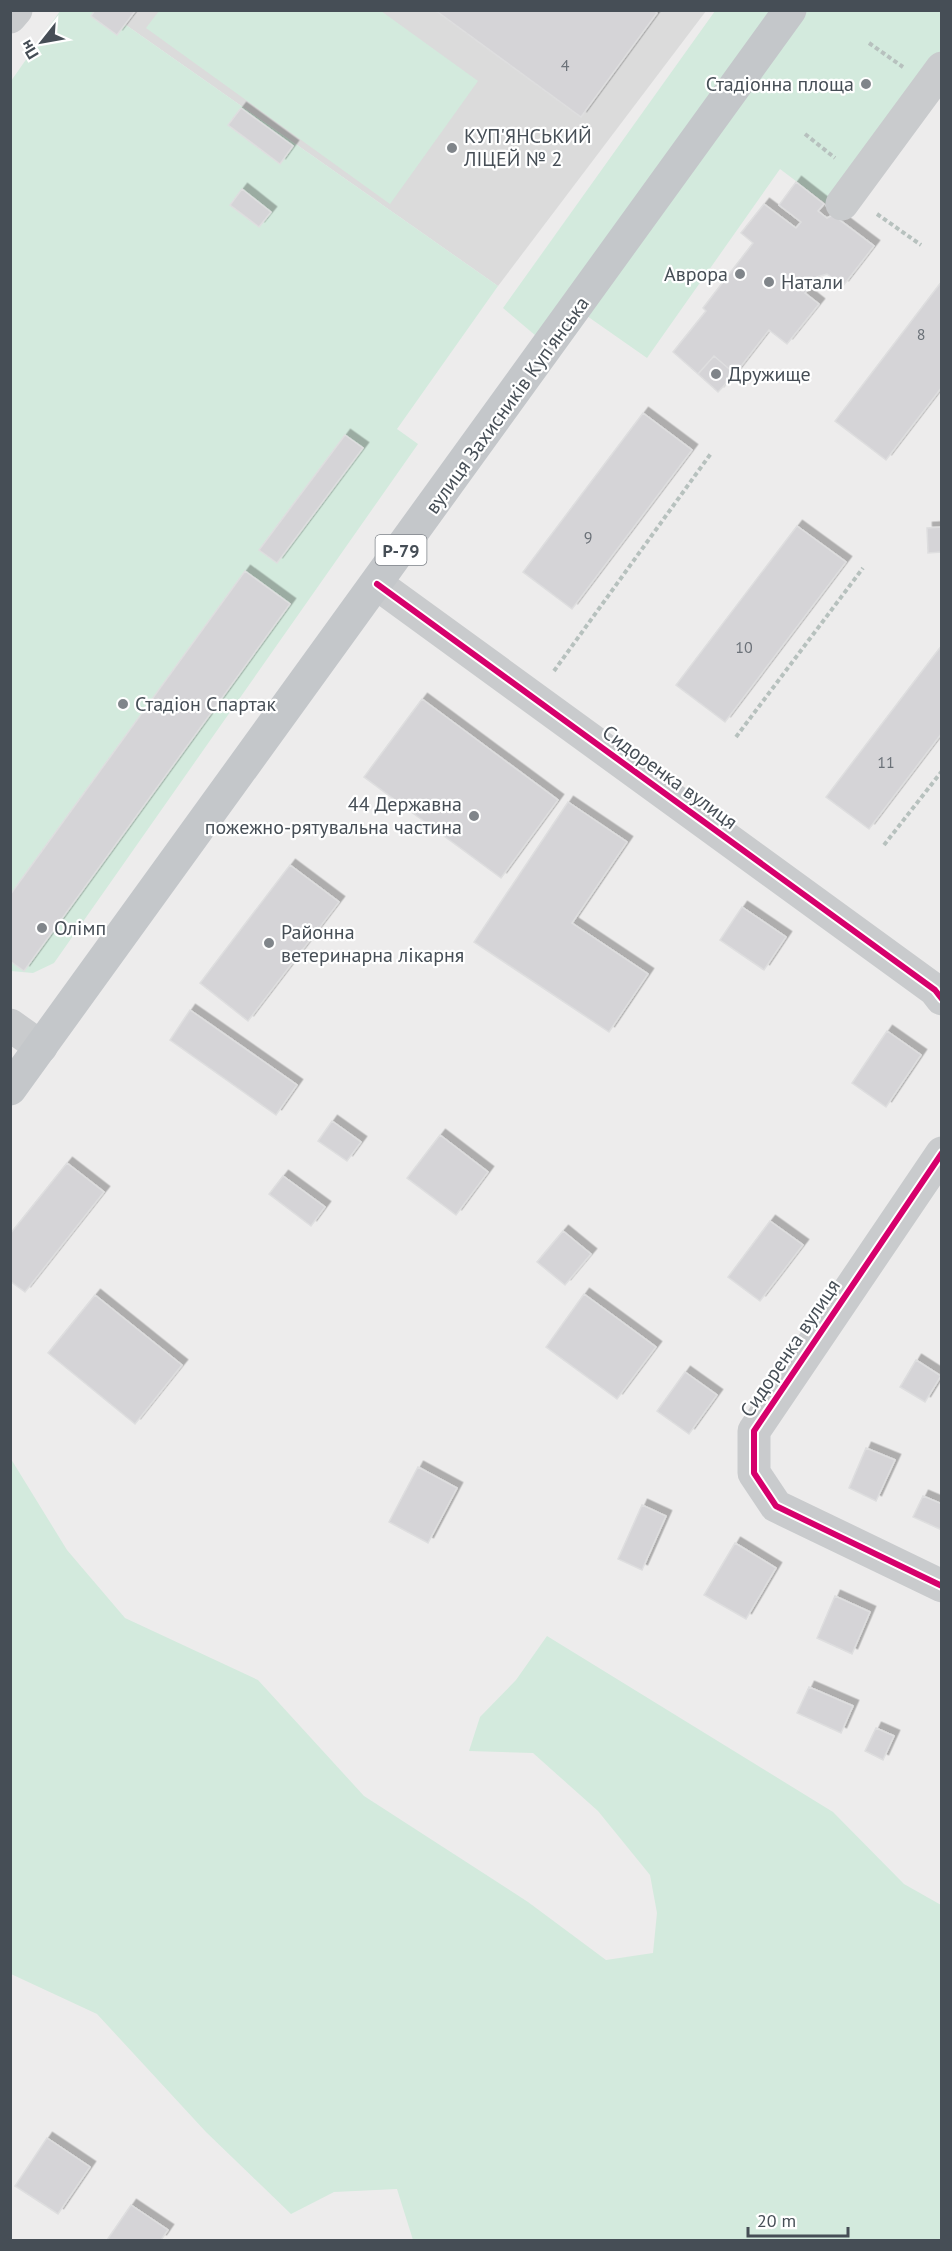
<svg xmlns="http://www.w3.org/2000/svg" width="952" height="2251" font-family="'PT Sans',sans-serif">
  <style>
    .education { fill: #dbdbdb }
    .green { fill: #d3eadd }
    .building { fill: #d5d4d7; stroke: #dededf; stroke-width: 1.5; filter: url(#shadow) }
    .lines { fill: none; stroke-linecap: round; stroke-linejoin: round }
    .path { stroke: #b7c1be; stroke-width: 4; stroke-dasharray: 4.5 3; stroke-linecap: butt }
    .minor { stroke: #c9cbcd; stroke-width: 33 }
    .major { stroke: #c4c7ca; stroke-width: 33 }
    .cycleway-casing { stroke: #fff; stroke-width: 10 }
    .cycleway { stroke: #d6006c; stroke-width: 6 }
    .poi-dot { fill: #80858a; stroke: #fff; stroke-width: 2 }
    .labels { text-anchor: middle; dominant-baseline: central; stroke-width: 4.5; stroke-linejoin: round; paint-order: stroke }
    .number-label { font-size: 16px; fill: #6b7178 }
    .shield { fill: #fff; stroke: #7e8389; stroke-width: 1.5 }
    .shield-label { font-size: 18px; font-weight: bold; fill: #464e56 }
    .poi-label { font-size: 20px; fill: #464e56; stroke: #fff; text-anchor: start }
    .street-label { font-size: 20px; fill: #464e56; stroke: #fff }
  </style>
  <defs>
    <filter id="shadow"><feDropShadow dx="5.5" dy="-5.5" stdDeviation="0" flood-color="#0004"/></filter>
  </defs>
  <rect width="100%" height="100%" fill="#edecec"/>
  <path class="education" d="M106,11H706L498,286Z"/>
  <path class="green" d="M60,11H106L498,286L397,429L418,444L54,963L33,973L11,971V81Z
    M159,11H381L478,81L390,204L146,28Z
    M715,11H941V94L833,209L780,169L647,358L577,309L549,347L503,308Z
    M11,1459L67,1550L125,1618L258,1680L364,1796L528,1902L606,1960L653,1953L657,1913L650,1875L598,1811L533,1753L469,1751L480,1717L516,1680L547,1636L833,1812L904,1884L941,1905V2240H413L397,2189L334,2192L291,2214L206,2132L97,2014L11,1974Z"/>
  <path class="building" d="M95,10H136L117,35L91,16Z
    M435,10H654L657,13L581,117Z
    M241,108L293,146L280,164L228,125Z
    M796,182L824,204L818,211L827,218L833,215L874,246L843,286L827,274L817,277L805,293L819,304L787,344L769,330L735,374L714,356L698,374L673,352L706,311L703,308L753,243L741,233L764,204L796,228L801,222L779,205Z
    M242,189L271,212L259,227L230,205Z
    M942,281V387L886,460L835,421Z
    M714,356L735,374L718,392L698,374Z
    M643,413L692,450L572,609L523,572Z
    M345,435L363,448L277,563L259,550Z
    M797,526L846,562L725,722L676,685Z
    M942,527V552L928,553L927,528Z
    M245,571L290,604L24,971L10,961V895Z
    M942,645V733L869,829L826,797Z
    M422,699L558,800L501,878L364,777Z
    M568,802L627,842L572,923L648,974L609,1032L474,942Z
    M290,865L339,902L248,1021L200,983Z
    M742,907L786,937L764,970L720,940Z
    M190,1010L297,1085L276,1115L170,1040Z
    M887,1031L921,1055L886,1107L852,1083Z
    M332,1121L361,1142L347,1161L318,1141Z
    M440,1135L488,1172L456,1215L407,1178Z
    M67,1163L104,1192L25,1292L10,1281V1234Z
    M283,1176L325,1207L311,1226L269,1194Z
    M770,1221L803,1245L760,1301L728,1277Z
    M563,1231L591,1254L565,1285L537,1262Z
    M584,1294L656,1347L617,1399L546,1347Z
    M95,1295L182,1365L135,1424L48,1353Z
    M916,1360L941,1376L925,1402L900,1387Z
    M685,1372L717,1395L689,1434L657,1411Z
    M866,1448L895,1460L876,1501L849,1488Z
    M418,1467L457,1488L428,1543L389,1522Z
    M923,1496L942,1504V1530L913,1517Z
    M642,1505L666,1516L642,1570L618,1559Z
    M735,1543L776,1568L746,1619L704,1595Z
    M835,1596L870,1612L852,1654L817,1638Z
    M809,1687L853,1706L841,1733L797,1713Z
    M876,1728L894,1736L883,1760L865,1751Z
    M47,2138L90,2167L58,2214L15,2186Z
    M131,2205L168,2230L161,2240H107Z"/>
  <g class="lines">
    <path class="path" d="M869,43L903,67
      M805,134L835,158
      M877,214L921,245
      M554,671L712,452
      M736,737L863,568
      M884,845L942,771"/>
    <path class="minor" d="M10,17L16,10
      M842,204L942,68
      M377,584L935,990L942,999
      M10,1025L41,1047
      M942,1153L754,1431V1473L776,1506L942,1586"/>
    <path class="major" d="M10,1089L790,10"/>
    <g class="cycleway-casing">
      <path id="cycleway" d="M377,584L935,990L942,999
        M942,1153L754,1431V1473L776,1506L942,1586"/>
    </g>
    <use href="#cycleway" class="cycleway"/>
  </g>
  <g class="poi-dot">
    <circle cx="866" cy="84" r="6"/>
    <circle cx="452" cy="148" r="6"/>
    <circle cx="740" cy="274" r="6"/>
    <circle cx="769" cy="282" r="6"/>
    <circle cx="716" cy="374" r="6"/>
    <circle cx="123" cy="704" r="6"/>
    <circle cx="474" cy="816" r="6"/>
    <circle cx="42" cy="928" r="6"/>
    <circle cx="269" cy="943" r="6"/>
  </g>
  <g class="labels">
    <g class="number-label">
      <text x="565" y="65">4</text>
      <text x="921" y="334">8</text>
      <text x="588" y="537">9</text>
      <text x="744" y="647">10</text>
      <text x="886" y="762">11</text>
    </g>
    <rect class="shield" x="375.5" y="535" width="51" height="30" rx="4.5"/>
    <g class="shield-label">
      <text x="401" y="550">Р-79</text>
    </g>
    <g class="poi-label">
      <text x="854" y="84" text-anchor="end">Стадіонна площа</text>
      <text x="464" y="136">КУП'ЯНСЬКИЙ<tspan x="464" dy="23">ЛІЦЕЙ № 2</tspan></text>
      <text x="728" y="274" text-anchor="end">Аврора</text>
      <text x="781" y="282">Натали</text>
      <text x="728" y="374">Дружище</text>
      <text x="135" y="704">Стадіон Спартак</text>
      <text x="462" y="804" text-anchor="end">44 Державна<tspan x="462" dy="23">пожежно-рятувальна частина</tspan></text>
      <text x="54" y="928">Олімп</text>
      <text x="281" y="932">Районна<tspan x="281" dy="23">ветеринарна лікарня</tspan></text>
    </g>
    <g class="street-label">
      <text transform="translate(507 405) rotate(-54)">вулиця Захисників Куп'янська</text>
      <text transform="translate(670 777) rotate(36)">Сидоренка вулиця</text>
      <text transform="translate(790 1348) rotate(-56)">Сидоренка вулиця</text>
    </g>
  </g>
  <rect width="952" height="2251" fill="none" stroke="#464e56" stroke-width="24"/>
  <g transform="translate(42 42) rotate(239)" stroke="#ffffff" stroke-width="4.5" paint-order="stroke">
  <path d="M0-4.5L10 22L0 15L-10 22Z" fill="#464e56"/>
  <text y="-9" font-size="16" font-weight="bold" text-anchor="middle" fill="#464e56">Пн</text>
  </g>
  <path d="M748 2227v9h100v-9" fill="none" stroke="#464e56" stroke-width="3"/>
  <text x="757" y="2227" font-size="18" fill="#464e56" stroke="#ffffff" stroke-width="4.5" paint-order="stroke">20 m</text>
</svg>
